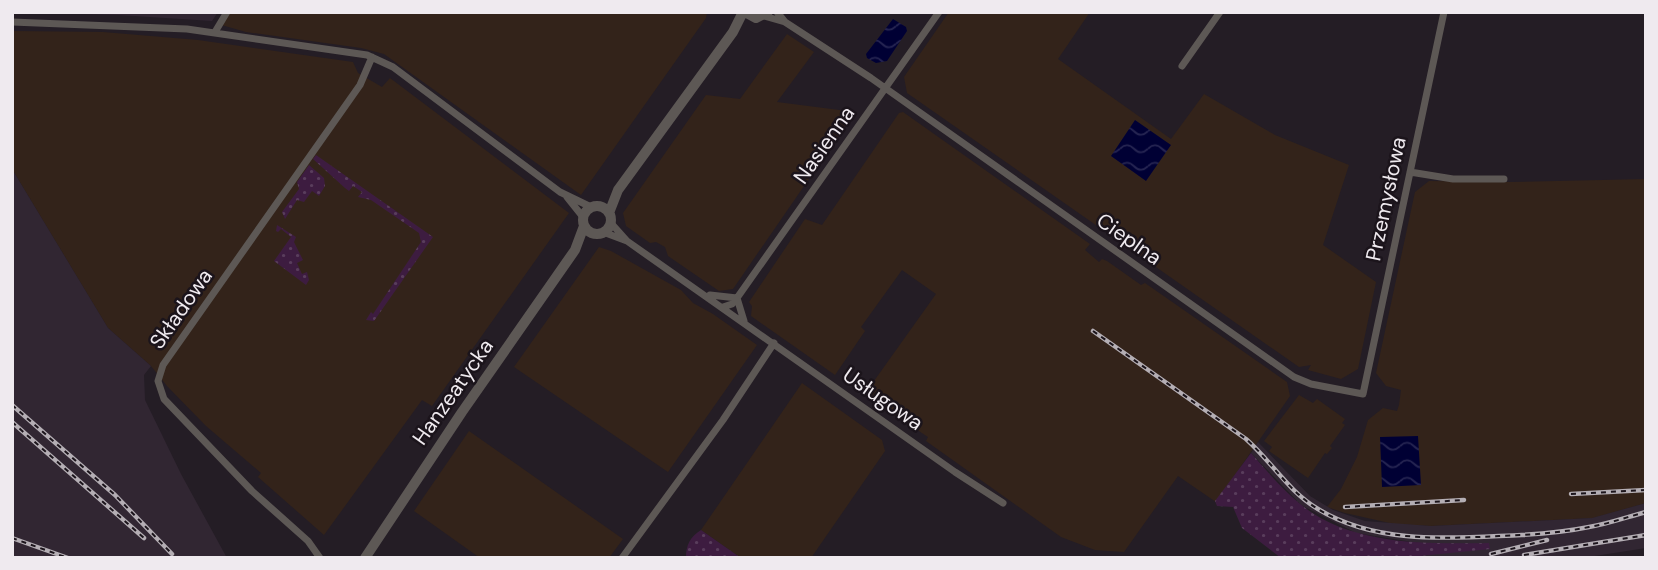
<svg xmlns="http://www.w3.org/2000/svg" width="1658" height="570" font-family="'DM Sans',sans-serif">
  <style>
    .industrial { fill: #33231a }
    .built { fill: #312632 }
    .grass { fill: url(#grass-dots) }
    .water { fill: url(#water-waves) }
    .lines { fill: none; stroke-linecap: round; stroke-linejoin: round }
    .minor { stroke: #5d5855; stroke-width: 7 }
    .tertiary { stroke: #5d5855; stroke-width: 10 }
    .rail-casing { stroke: #b4aeb4; stroke-width: 4.5 }
    .rail { stroke: #1b141b; stroke-width: 2; stroke-dasharray: 5; stroke-linecap: butt }
    .labels { text-anchor: middle; dominant-baseline: central; stroke-width: 5; stroke-linejoin: round; paint-order: stroke }
    .street-label { font-size: 21px; fill: #efeaef; stroke: #1b141b }
  </style>
  <defs>
    <pattern id="grass-dots" width="8" height="8" patternUnits="userSpaceOnUse" patternTransform="scale(1.75)"><rect width="8" height="8" fill="#3d1c40"/><path d="M2 2h.1M6 6h.1" fill="none" stroke="#593d5c" stroke-width="1.8" stroke-linecap="round"/></pattern>
    <pattern id="water-waves" width="16" height="10" patternUnits="userSpaceOnUse" patternTransform="scale(1.75)"><rect width="16" height="10" fill="#000034"/><path d="M0 5q4-4 8 0t8 0" fill="none" stroke="#262552"/></pattern>
  </defs>
  <rect width="100%" height="100%" fill="#241d25"/>
  <path class="industrial" d="M228,12H707L706,18L581,195L384,54L361,48L246,32L218,24Z
    M949,12H1090L1058,59L1171,139L1204,94L1275,135L1349,165L1323,245L1376,282L1358,369L1341,379L1308,370L1311,365L1299,367L907,93L904,77Z
    M12,31L103,32L198,40L353,62L358,73L382,87L390,78L569,213L432,406L422,400L324,535L258,477L261,473L206,426L167,386L151,366L108,328L12,169Z
    M787,34L814,52L777,102L855,112L733,289L719,291L668,256L665,247L656,242L650,243L626,226L623,213L706,95L740,99Z
    M903,112L1090,244L1085,250L1099,262L1102,259L1107,261L1141,285L1145,283L1287,382L1290,396L1216,502L1178,476L1124,552L1095,550L1061,537L926,441L928,437L864,395L936,294L902,270L861,327L865,331L835,375L751,316L752,306L749,302L805,219L822,225L899,113Z
    M1646,179V503L1593,518L1431,526L1394,524L1345,513L1327,507L1341,489L1357,457L1368,420L1383,408L1397,411L1399,405L1401,390L1386,386L1376,373L1415,192L1429,181L1512,182Z
    M599,247L611,251L681,290L693,303L713,314L757,345L668,472L514,367Z
    M802,383L882,440L885,451L811,558H741L701,530Z
    M1299,395L1313,403L1317,399L1345,419L1342,423L1345,425L1330,446L1332,448L1327,454L1325,453L1308,478L1269,451L1272,447L1264,441Z
    M469,431L623,539L609,558H480L414,511Z"/>
  <path class="built" d="M12,12H218L212,21L118,15Z
    M12,169L108,328L151,366L144,375L145,400L181,474L227,558H12Z
    M1258,442L1310,496L1333,510L1365,521L1431,526L1592,518L1646,503V548L1582,558H1398L1489,544H1425L1356,533L1301,505L1251,453Z"/>
  <path class="grass" d="M316,155L433,237L374,321L366,320L371,312L373,314L421,242L419,233L371,200L358,197L362,192L353,186L349,191L345,188L313,159Z
    M309,165L324,178L325,186L319,196L312,191L304,202L297,200L285,219L282,212L299,189L297,182Z
    M277,225L296,237L294,242L303,260L297,263L302,274L307,272L309,280L306,285L274,261L291,237L281,229L278,232L276,231Z
    M1251,453C1266,470 1281,488 1299,503C1349,546 1428,544 1489,543L1490,549L1400,558H1281L1242,528L1233,507L1217,506L1215,501Z
    M701,530L741,558H686C686,545 690,537 701,530Z"/>
  <path class="water" d="M893,19L906,27L907,31L887,61L876,63L867,58L866,54Z
    M1135,120L1171,145L1146,181L1111,156Z
    M1418,436L1421,485L1382,487L1380,437Z"/>
  <g class="lines">
    <path class="minor" d="M777,12L785,22L871,78L1294,377L1311,384L1363,394L1444,12
      M764,16L785,22
      M12,22L187,29L367,55L393,67L560,192L591,207
      M215,32L227,12
      M1182,66L1220,12
      M1410,172L1453,179H1504
      M567,197L583,217
      M610,222L627,241L955,472L1003,503
      M603,232L627,241
      M710,295L737,298
      M737,298L744,321
      M723,307L732,304L737,298L939,12
      M320,558L308,541L252,491L164,399L158,381L163,365L360,85L372,57
      M622,558L723,420L774,343"/>
    <path class="tertiary" d="M745,12L756,18L768,12
      M583 220a14 14 0 1 1 28 0a14 14 0 1 1-28 0Z
      M609,213L618,190L733,32L743,12
      M365,558L462,412L575,250L584,226"/>
    <g class="rail-casing">
      <path id="rail" d="M1093,331L1246,439C1272,462 1288,491 1318,509C1372,542 1439,539 1499,536C1530,535 1560,533 1589,527C1608,524 1627,517 1646,512
        M12,405L115,495L172,554
        M12,422L144,538
        M1571,494L1646,490
        M1345,507L1464,500
        M12,538L68,558
        M1491,554L1547,540
        M1524,555L1646,535"/>
    </g>
    <use href="#rail" class="rail"/>
  </g>
  <g class="labels">
    <g class="street-label">
      <text transform="translate(824 145) rotate(-55)">Nasienna</text>
      <text transform="translate(1386 199) rotate(-78)">Przemysłowa</text>
      <text transform="translate(1129 239) rotate(35)">Cieplna</text>
      <text transform="translate(181 309) rotate(-55)">Składowa</text>
      <text transform="translate(453 392) rotate(-55)">Hanzeatycka</text>
      <text transform="translate(883 399) rotate(35)">Usługowa</text>
    </g>
  </g>
  <rect width="1658" height="570" fill="none" stroke="#efeaef" stroke-width="28"/>
</svg>
